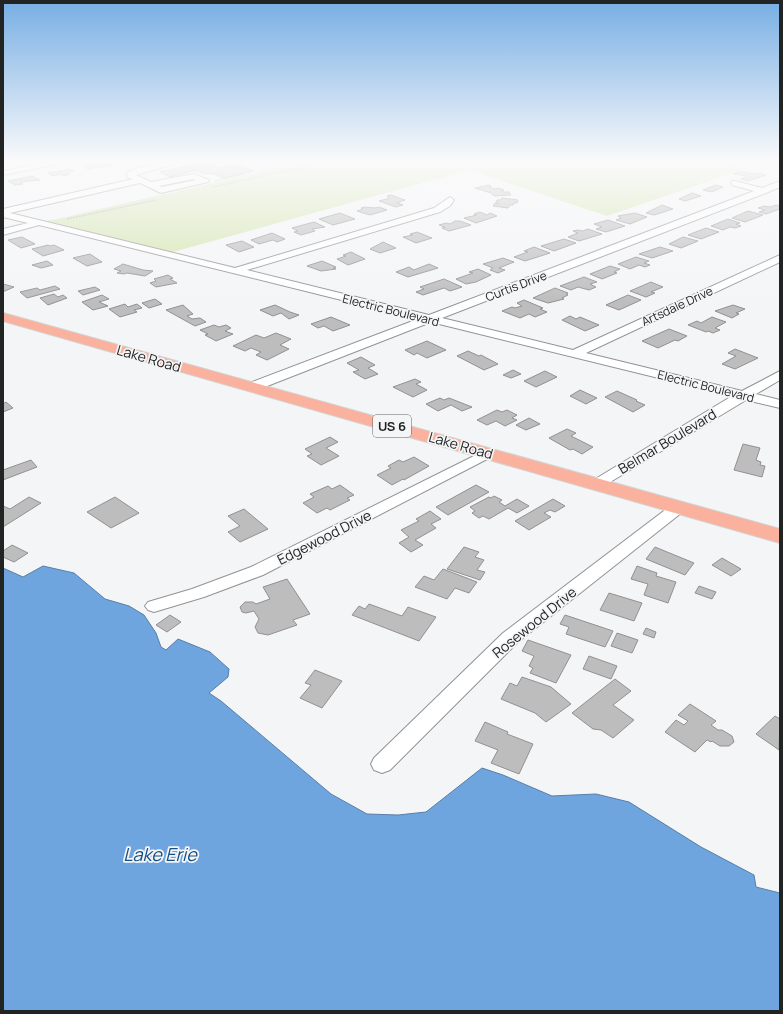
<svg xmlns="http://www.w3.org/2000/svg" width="783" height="1014" font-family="Manrope,sans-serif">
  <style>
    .green { fill: #d4e5af }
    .water { fill: #6fa5df; stroke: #587ea7 }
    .building { fill: #bebdbe; stroke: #929092 }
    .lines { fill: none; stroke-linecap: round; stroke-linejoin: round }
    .minor-casing { stroke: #929395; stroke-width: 2 }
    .major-casing { stroke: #d3d3d3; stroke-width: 2 }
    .path { stroke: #afb0b2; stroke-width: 1.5; stroke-dasharray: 2 1; stroke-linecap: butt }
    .minor { fill: #fff; fill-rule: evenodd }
    .major { fill: #fab29e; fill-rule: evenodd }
    .labels { text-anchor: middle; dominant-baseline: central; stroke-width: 3.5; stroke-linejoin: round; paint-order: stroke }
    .far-street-label { font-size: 12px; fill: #222323; stroke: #f4f5f7 }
    .shield { fill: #f4f5f7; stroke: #616263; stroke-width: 1 }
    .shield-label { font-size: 13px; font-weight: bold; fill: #222323 }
    .street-label { font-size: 14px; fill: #222323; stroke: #f4f5f7 }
    .near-water-label { font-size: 18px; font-style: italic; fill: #164f85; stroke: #f4f5f7 }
  </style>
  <rect width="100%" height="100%" fill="#f4f5f7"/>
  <path class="green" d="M264,162H724L747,168L607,216L469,170L173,252L43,221L57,219L265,171Z"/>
  <path class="water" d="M43,566L74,573L105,599L129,606L144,615L156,633L161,647L166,650L178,639L210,652L229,669L228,677L209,693L221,701L331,794L367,814L398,815L426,812L482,768L503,775L552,796L596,794L629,802L701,847L754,875L756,887L780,893V1011H3V568L23,577Z"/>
  <path class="building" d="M102,162H107L113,165L87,169L83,166Z
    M206,162L220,168L240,165L254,171L223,178L212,173L204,174L196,170L170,177L160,172Z
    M70,169L74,171L67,172L70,174L63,176L61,174L52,176L48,173Z
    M741,171L753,174L757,173L766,175L748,181L741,179L748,176L733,174Z
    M32,176L40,180L21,182L23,184L15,185L8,181Z
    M489,185L491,186L489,187L495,189L499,188L504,190L501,191L504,192H510L509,193L511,195L494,196L491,193L475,188Z
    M716,185L723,187L712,192L703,190Z
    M692,193L701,196L685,201L679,199Z
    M391,195L405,200L397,203L403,205L396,207L379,201L390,198L387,196Z
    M502,198L518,200L517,203H514L513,205H510L508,208L493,206L495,203L499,204L496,202L497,200H501Z
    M662,205L673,209L654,215L646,213Z
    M776,205L780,206V209L766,214L759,212L765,210L758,208L764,206L770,207Z
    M365,207L375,208L379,207L387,210L370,215L357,211L363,209L361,208Z
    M748,211L763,215L745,222L732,218Z
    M480,212L487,215L490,213L497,216L476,223L464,218L477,215L474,214Z
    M340,213L355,219L333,225L319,219Z
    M635,213L647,217L630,224L616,220L621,218L618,216Z
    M728,219L740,223L736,224L741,226L735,228L730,227L723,230L711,226Z
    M608,220L625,226L606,232L596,229L602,227L594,224Z
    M455,221H460L471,225L449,231L442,228L445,227L439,225L446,223L450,224Z
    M314,222L325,227L312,229L315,231L301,235L294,232L298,231L292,228Z
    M706,228L719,232L701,239L688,235Z
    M588,229L602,234L579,241L568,237L578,233L573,231L578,230L583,231Z
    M417,232L432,238L416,243L403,237L413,235L410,234Z
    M272,233L285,239L277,242L273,240L259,244L251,240Z
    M22,237L35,244L21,248L8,240Z
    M683,237L698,241L681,248L669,244Z
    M564,239L576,243L554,251L541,246Z
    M242,241L254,247L239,252L226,245Z
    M383,242L396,248L380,253L370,249Z
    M48,245L50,246L54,245L64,250L43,256L32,249Z
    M534,247L550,253L525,261L514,257L528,252L524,251Z
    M660,247L673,251L652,258L639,254Z
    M351,252L365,259L348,265L337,259L346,256L343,255Z
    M90,254L102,262L87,266L73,258Z
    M636,257L649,261L644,263L650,265L645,267L639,265L630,269L618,264Z
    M503,258L514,262L499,268L505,270L498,273L490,270L493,268L483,264Z
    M47,261L53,265L41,268L32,265Z
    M322,261L336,267L333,268L336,269L321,271L307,266Z
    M123,264L143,270L153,271L145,276L127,273L124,274L117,273L121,271L114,269Z
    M429,264L438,268L408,277L396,272L409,267L414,270Z
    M610,266L620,269L614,272L617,273L602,279L590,274Z
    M478,269L491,275L476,282L466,284L456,279L473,273L469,272Z
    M168,275L173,278L170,279L177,283L156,287L150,283L156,281L154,279Z
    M584,277L597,282L590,284L596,287L589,290L578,287L571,290L560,286Z
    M444,279L462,287L450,291L444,288L423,295L416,292L424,289L420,287Z
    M651,282L663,287L651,292L655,293L646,297L630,291Z
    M3,284L14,287L5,291H3Z
    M55,286L60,289L27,298L20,292L37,288L40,290Z
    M95,287L100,290L83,295L78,291Z
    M555,288L568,293L566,294L568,295L562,298L564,299L548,303L533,298Z
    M54,294L58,297L63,295L67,298L48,305L40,298Z
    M102,295L109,299L99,302L108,306L93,310L82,302Z
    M628,295L641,300L619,310L606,305Z
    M155,299L162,304L149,308L142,303Z
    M524,300L543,308L540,309L547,312L535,317L529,314L520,318L502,311L512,307L515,308L522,306L517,303Z
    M125,304L128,307L137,304L142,308L134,310L137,312L120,317L109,309Z
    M183,305L193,314L187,316L192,319L200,318L206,322L195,326L166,310Z
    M275,305L290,312L299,315L289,319L281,313L273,316L260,310Z
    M733,305L745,309L736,313L739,314L732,318L715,311Z
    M570,316L576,319L580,317L599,325L585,331L562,320Z
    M331,317L350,325L333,331L324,326L318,328L311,324Z
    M712,317L726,322L715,328L720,330L713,333L708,331L706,332L688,325L697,321L701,323Z
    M214,325L219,327L226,325L231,328L225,331L233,334L216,341L205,335L208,334L200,330Z
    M669,329L687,336L678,341L675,340L658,348L642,341Z
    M276,333L291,339L280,345L289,349L267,360L256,355L261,352L251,348L245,351L233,346L256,335L264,338Z
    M427,341L446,350L427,358L417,353L414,355L405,350Z
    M735,349L758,358L735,369L722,364L736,356L728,353Z
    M468,351L479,356L481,355L498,364L484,370L457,356Z
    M361,357L375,365L368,368L378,374L365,379L353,372L359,370L347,363Z
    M513,370L521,374L511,378L503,375Z
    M545,371L557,377L536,387L524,381Z
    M415,379L421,382L416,384L427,390L413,397L393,387Z
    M580,390L597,398L586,404L570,396Z
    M617,391L637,400L636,401L645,405L633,412L605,397Z
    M440,398L444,400L449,398L472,407L462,411L451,405L438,411L426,404Z
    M6,402L13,408L3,412V404Z
    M497,410L502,412L507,410L517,415L512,418L517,420L505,426L496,421L487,425L477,420Z
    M529,418L540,424L526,430L516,425Z
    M567,429L576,433L571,436L593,447L582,454L573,449L570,450L549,438Z
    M330,437L338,442L326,448L339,456L321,465L307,456L312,454L305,449Z
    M743,444L760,448L756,460L761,462L760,465L765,466L762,477L734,470Z
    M414,457L429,466L404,480L403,479L392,485L377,475L391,468L388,466L399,460L403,462Z
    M31,460L37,467L3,480V470Z
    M340,485L354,495L347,498L350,500L330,510L327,508L317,513L303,503L314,497L310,494L328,486L332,489Z
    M476,485L489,492L448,515L436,507Z
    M494,496L502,500L499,502L505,506L517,499L529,506L517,513L508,508L489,519L483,516L479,518L472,513L475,511L470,507L489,497L491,498Z
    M29,497L41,503L3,527V506L10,509Z
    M115,497L139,513L111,528L87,512Z
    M553,499L565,506L555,512L550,510L544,513L551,517L529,530L515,521Z
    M244,509L268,529L240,542L228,532L240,526L228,516Z
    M430,511L441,519L431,524L436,528L415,540L423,545L411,552L399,543L409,537L401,530L419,521L416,519Z
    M12,545L28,553L14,562L3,557V551Z
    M464,547L479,552L475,557L484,560L477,570L485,572L480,580L447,569Z
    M655,547L694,563L685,575L646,559Z
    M722,558L741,569L731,576L712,565Z
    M637,566L657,573L656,576L676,582L668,603L644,595L648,584L631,579Z
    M443,569L477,582L469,593L455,588L447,599L415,587L424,576L434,580Z
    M287,579L310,614L293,620L297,625L268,635L258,633L255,627L259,619L254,611L246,613L242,612L240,607L245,602H253L256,604L270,599L263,587Z
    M699,586L716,592L712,599L695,593Z
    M609,593L642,603L634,621L600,610Z
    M369,604L402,616L408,607L436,617L419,641L352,615L359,606L365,609Z
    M170,615L181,622L167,632L156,625Z
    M565,615L613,631L605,647L566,634L569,627L560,624Z
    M646,628L656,632L654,638L643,634Z
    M617,633L638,640L632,653L611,646Z
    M528,640L571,655L556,683L530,673L533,668L529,666L534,656L522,651Z
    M589,656L617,666L611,679L583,669Z
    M315,670L342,681L322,708L300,698L311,685L305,683Z
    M522,677L551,687L571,704L546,722L535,713L501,699L510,683L517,686Z
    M615,679L631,691L613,705L634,720L613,738L601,730L593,729L572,713Z
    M690,704L716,721L711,725L718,730H722L732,736L734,742L729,746H720L712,741L711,742L707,740L695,752L665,732L676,720L684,725L688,721L678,715Z
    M775,716L780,719L779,750L756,734Z
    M485,722L508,732L507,734L533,744L519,774L491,763L498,750L475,741Z"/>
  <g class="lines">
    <g class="minor-casing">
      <path id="minor" d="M46,162H63L59,164L3,175V171Z
        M166,162H181L136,175L151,182L194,174L209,180L208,182L161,193L140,183L10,213L235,268L434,208L450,197L454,200L450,206L440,212L247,270L429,315L754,191L732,185L731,183L732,181H735L762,188L780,181V187L766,193L442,318L573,350L780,255V262L586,353L742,391L780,371V380L756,394L780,400V408L746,400L602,487L597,489L592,487L589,484L592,481L732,396L431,322L257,390H247L245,387L247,384L418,319L39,225L3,235V229L28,223L3,217V209L133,179L127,177V173L135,169ZM193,179L196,180L162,187L159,186Z
        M488,449L493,450L495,453L493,456L263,575L204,597L154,612L148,610L145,606L148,602L192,589L251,567Z
        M679,502L685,504L687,507L685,510L517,643L390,770L382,773L374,770L371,764L374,758L503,633L673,504Z"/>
    </g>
    <g class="major-casing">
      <path id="major" d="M3,313L780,529V543L3,321Z"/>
    </g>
    <path class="path" d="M188,164L197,162
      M222,167L241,162
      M215,181L245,174
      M213,187L326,162
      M67,219L156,200"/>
    <use href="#minor" class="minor"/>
    <use href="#major" class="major"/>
  </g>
  <linearGradient id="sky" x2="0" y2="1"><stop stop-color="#77aee4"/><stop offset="0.53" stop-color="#fafafb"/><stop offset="1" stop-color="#fafafb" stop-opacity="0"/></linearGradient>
  <rect width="783" height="304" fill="url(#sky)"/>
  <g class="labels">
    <g class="far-street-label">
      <text transform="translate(516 286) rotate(-21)">Curtis Drive</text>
      <text transform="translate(677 306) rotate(-25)">Artsdale Drive</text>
      <text transform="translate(391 310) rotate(14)">Electric Boulevard</text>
      <text transform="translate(706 386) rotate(14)">Electric Boulevard</text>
    </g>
    <rect class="shield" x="373" y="415" width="38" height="22" rx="3"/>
    <g class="shield-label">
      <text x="392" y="426">US 6</text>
    </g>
    <g class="street-label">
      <text transform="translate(149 358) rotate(16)">Lake Road</text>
      <text transform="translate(667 441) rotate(-31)">Belmar Boulevard</text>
      <text transform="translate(461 445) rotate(16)">Lake Road</text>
      <text transform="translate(324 537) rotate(-27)">Edgewood Drive</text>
      <text transform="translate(534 622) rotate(-39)">Rosewood Drive</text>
    </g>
    <g class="near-water-label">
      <text x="160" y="854">Lake Erie</text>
    </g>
  </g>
  <rect width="783" height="1014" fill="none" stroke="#222323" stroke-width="8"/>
</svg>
